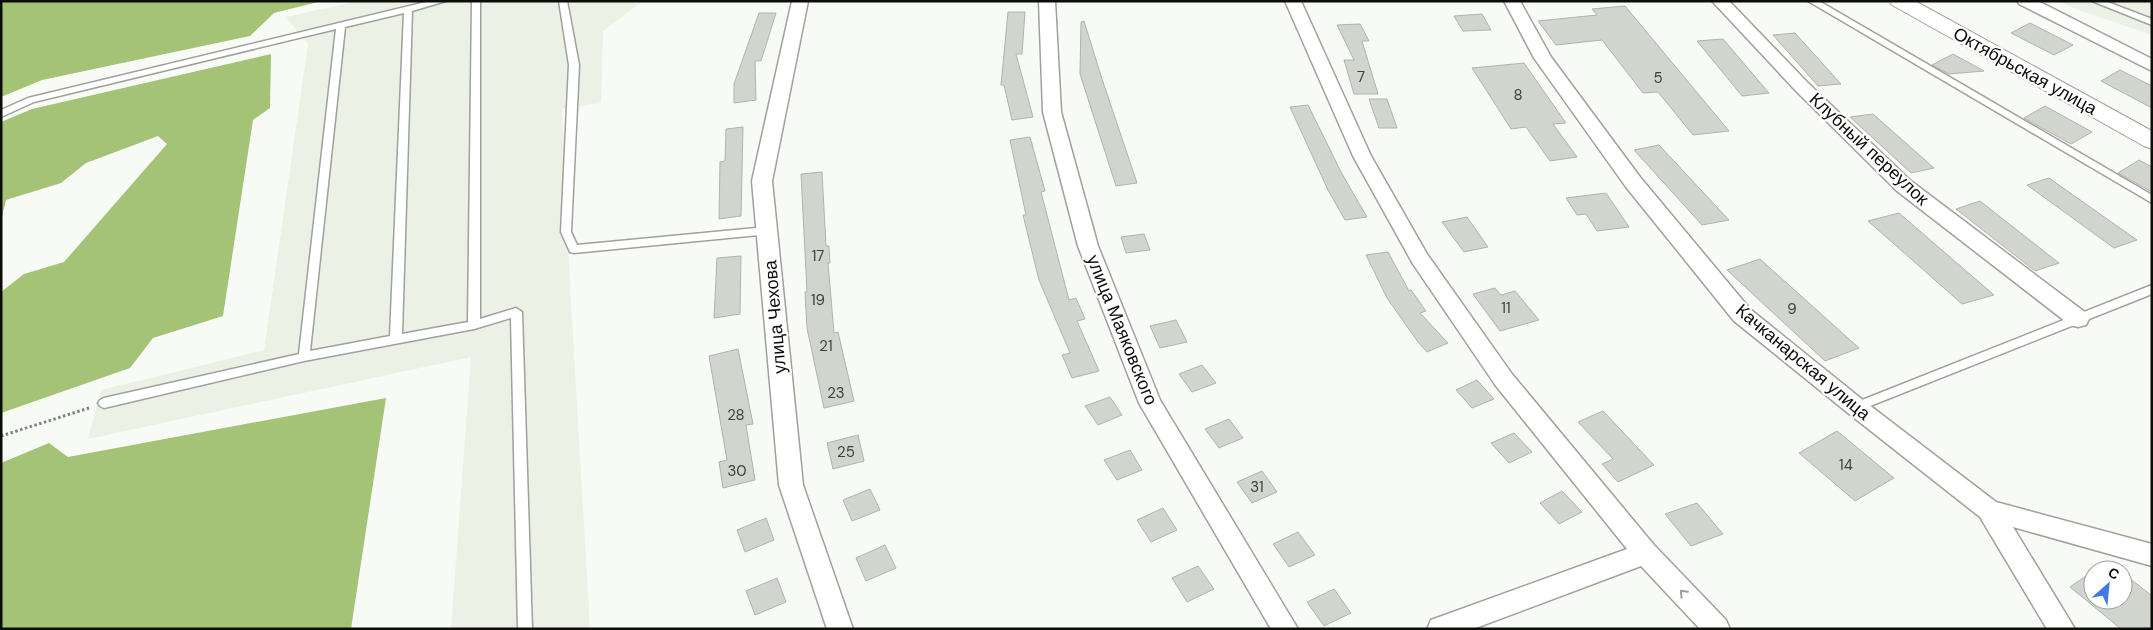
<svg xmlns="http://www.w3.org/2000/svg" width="2153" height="630" font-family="'DM Sans',sans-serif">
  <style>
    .built { fill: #ebf1e4 }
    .forest { fill: #a4c377 }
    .building { fill: #d2d5ce; stroke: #b1b4ae }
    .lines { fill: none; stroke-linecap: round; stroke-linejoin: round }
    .lane-casing { stroke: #9fa19c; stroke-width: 3 }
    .street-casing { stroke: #9fa19c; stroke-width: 3 }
    .secondary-casing { stroke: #9fa19c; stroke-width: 2 }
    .path { stroke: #838481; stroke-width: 3; stroke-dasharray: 2.5 2.5; stroke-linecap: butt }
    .lane { fill: #fff; fill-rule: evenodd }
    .street { fill: #fff; fill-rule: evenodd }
    .secondary { fill: #fff; fill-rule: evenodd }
    .oneway { stroke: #9e9e9d }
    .labels { text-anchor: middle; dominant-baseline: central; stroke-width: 4.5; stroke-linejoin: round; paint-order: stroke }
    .number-label { font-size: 15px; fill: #3e3e3c }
    .street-label { font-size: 18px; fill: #0c0c0b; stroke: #fff }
  </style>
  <rect width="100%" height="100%" fill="#f8fbf5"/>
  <path class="built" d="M358,1H643L603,31L601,103L562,109L570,286L590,629H451L471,357L88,439L101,390L264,350L308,44L286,17Z
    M2058,1H2152V35L2081,11Z"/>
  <path class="forest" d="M1,1H322L274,13L250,36L42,80L1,97Z
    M271,54L270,108L253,120L223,316L153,338L130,368L1,413V292L24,274L64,262L167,144L158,136L86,163L61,183L6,200L1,220V122L32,109Z
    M386,398L351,629H1V463L49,443L68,457Z"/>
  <path class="building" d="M1625,6L1729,131L1693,135L1658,92L1643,93L1602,40L1556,45L1538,21L1597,15L1592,9Z
    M1008,12H1025L1022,54H1016L1033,117L1012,120L1004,85H1001Z
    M759,13H776L761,61H755L756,100L734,103V84Z
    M1482,14L1491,30L1463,31L1454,16Z
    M1084,21L1102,79L1137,183L1116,186L1080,74L1081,22Z
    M2030,23L2073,45L2054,55L2011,33Z
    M1360,24L1369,41H1362L1378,94H1354L1344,60H1354L1337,25Z
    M1795,33L1841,84L1818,86L1773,35Z
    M1723,39L1769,93L1742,96L1697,41Z
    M1953,54L1984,71L1949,74L1932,65Z
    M1524,63L1566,123L1553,124L1577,157L1550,161L1526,127L1511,129L1472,68Z
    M2120,70L2152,86V108L2101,81Z
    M1369,99H1387L1397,128H1379Z
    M1308,105L1341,172L1367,217L1345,220L1328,190L1290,107Z
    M2045,106L2092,132L2071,144L2024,118Z
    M1873,114L1934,168L1911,173L1850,117Z
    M743,127L741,216L719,219L720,162L725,161L726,129Z
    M1030,137L1045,191L1041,192L1069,300L1076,298L1085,319L1077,321L1099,371L1072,378L1062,355L1070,353L1039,280L1023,215H1026L1010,140Z
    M1659,145L1729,220L1702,225L1634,150Z
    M2139,160L2152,167V192L2118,173Z
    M822,172L826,246H829L830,263H828L834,333L838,332L854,401L824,408L807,328L805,292H807L801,174Z
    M2049,178L2137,240L2114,248L2027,185Z
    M1606,193L1629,227L1597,231L1586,214L1577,215L1566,198Z
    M1980,201L2059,263L2035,271L1956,209Z
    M1899,213L1994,295L1962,304L1868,221Z
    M1467,217L1488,247L1464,252L1442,222Z
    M1144,234L1150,250L1126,253L1121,237Z
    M1388,252L1409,291L1411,290L1426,311L1420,313L1448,343L1427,352L1418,342L1387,298L1366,255Z
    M741,256L740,314L714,318L717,258Z
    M1760,259L1859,348L1825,361L1727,270Z
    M1495,288L1501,295L1515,291L1539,320L1500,331L1473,294Z
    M1176,320L1187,342L1160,348L1150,326Z
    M738,349L753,424L746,425L755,480L723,488L719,462L727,460L709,356Z
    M1202,365L1216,383L1192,392L1179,374Z
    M1477,380L1494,399L1472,408L1456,390Z
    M1110,397L1122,415L1098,425L1085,406Z
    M1603,411L1654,465L1618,482L1602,464L1613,459L1578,422Z
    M1229,419L1243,438L1219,448L1205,429Z
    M1837,431L1894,478L1855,501L1799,453Z
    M1514,433L1532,452L1509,463L1491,443Z
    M858,435L864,461L833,469L827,443Z
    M1130,450L1142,470L1117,480L1104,460Z
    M1262,471L1277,492L1252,503L1237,482Z
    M870,489L880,510L852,521L843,500Z
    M1562,491L1582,512L1559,524L1540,503Z
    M1697,503L1723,534L1691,546L1665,514Z
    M1163,508L1177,530L1151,542L1137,520Z
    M766,518L774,540L745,552L737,530Z
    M1298,532L1315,555L1289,567L1273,544Z
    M885,545L896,568L866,581L856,558Z
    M1198,566L1214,589L1187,602L1172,578Z
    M2093,571V600H2123V573L2152,596V629H2121L2070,587Z
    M777,578L786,602L755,615L746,591Z
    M1334,589L1351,613L1324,626L1307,602Z"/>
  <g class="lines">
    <g class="lane-casing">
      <path id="lane" d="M430,1H446L412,11L402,334L468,322L472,1H480V319L516,308L522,312L532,629H518L511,318L474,329L304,361L104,408L100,406L98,403L100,400L104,398L299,354L336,29L34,102L1,117V110L28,98ZM404,13L390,336L310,351L345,27Z
        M559,1H567L579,65L571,232L577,245L766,227L770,228L771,231L770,234L574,253L570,252L561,232L569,65Z
        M1808,1H1819L2152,195V203Z
        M2092,1H2105L2152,19V25Z
        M2152,285V294L1860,410H1852L1850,407L1852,404Z"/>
    </g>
    <g class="street-casing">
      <path id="street" d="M792,1H808L772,181L803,485L853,629H827L779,485L752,181Z
        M1039,1H1055L1061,112L1098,246L1160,400L1298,629H1271L1139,403L1078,246L1043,112Z
        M1285,1H1301L1371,156L1427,254L1512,374L1654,545L1726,620L1730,629H1700L1641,566L1473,629H1427L1431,620L1627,549L1496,386L1413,264L1353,156Z
        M1504,1H1520L1551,57L1640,177L1750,309L1864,401L1996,502L2152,544V566L2013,527L2075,629H2047L1980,517L1848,413L1734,321L1626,187L1534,58Z
        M1712,1H1729L1808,83L1911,181L2086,313L2089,319L2086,325L2078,327L2070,325L1897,191L1796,91Z
        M2017,1H2038L2152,59V71L2019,4Z"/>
    </g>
    <g class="secondary-casing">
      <path id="secondary" d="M1889,1H1915L2152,131V149L2144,146L1892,5Z"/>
    </g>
    <path class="path" d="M1,436L89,408"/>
    <use href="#lane" class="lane"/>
    <use href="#street" class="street"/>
    <use href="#secondary" class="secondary"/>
  </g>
  <defs><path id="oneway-chevron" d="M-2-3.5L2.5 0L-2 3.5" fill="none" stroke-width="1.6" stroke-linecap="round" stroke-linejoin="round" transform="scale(1.25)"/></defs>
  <use class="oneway" href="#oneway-chevron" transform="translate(1683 593) rotate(-134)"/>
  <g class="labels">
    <g class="number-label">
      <text x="1361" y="77">7</text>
      <text x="1658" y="78">5</text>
      <text x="1518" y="95">8</text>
      <text x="818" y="256">17</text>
      <text x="818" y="300">19</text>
      <text x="1506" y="308">11</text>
      <text x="1792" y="309">9</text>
      <text x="826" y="346">21</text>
      <text x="836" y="393">23</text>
      <text x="736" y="415">28</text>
      <text x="846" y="452">25</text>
      <text x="1846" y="465">14</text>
      <text x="737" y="471">30</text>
      <text x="1257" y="487">31</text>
    </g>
    <g class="street-label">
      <text transform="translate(2025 71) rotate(29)">Октябрьская улица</text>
      <text transform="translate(1869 149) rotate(43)">Клубный переулок</text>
      <text transform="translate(775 317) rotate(-95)">улица Чехова</text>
      <text transform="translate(1122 330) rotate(68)">улица Маяковского</text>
      <text transform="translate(1803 362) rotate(40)">Качканарская улица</text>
    </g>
  </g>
  <rect width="2153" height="630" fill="none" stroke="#0c0c0b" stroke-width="5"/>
  <g transform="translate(2108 585) rotate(27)"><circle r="24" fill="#ffffff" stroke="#9e9e9d"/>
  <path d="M0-4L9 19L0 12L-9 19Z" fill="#4279e9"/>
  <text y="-8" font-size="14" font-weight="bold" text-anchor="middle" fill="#0c0c0b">С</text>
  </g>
</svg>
